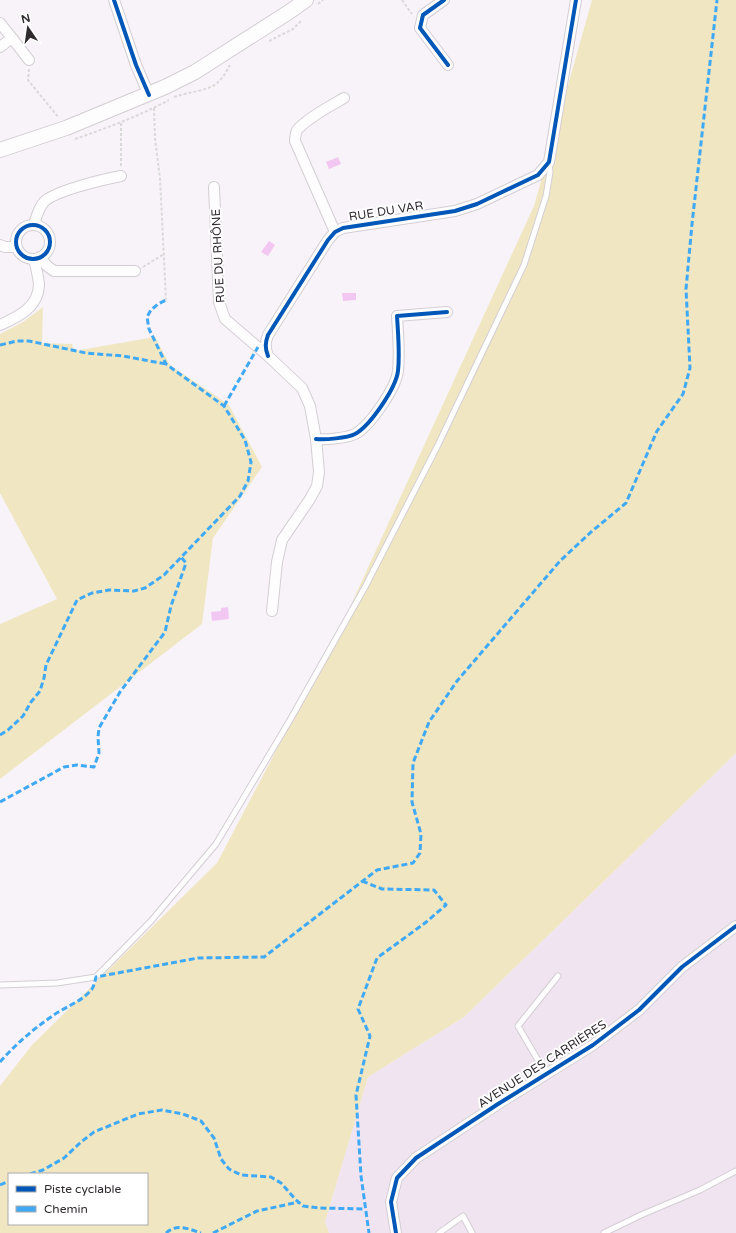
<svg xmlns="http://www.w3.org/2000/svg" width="736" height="1233" font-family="'Varela Round',sans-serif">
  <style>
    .built { fill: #efe4ef }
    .green { fill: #f0e7c2; fill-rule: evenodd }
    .water { fill: #f2c8f2 }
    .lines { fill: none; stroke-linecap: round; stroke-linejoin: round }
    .lane-casing { stroke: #d3ced3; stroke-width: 7 }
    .street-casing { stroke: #d3ced3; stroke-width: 12 }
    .secondary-casing { stroke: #d3ced3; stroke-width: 16 }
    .path { stroke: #dad9da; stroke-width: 2; stroke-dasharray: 3 2; stroke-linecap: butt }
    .lane { stroke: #fefdfe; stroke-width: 5 }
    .street { stroke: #fefdfe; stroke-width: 10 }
    .secondary { stroke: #fefdfe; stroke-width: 14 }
    .quiet { stroke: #3fa9f5; stroke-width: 3; stroke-dasharray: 6 3; stroke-linecap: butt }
    .cycleway-casing { stroke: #fff; stroke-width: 6 }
    .cycleway { stroke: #0057b8; stroke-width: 4 }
    .labels { text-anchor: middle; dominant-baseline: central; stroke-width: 4; stroke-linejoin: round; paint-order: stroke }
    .street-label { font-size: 12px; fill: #2e2a2e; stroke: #fff }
  </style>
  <rect width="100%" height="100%" fill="#f8f3f8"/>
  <path class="built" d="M736,753V1233H329L325,1222L368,1077L464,1017Z"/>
  <path class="green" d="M592,0H736V753L464,1017L368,1077L325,1222L329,1233H0V1086L32,1045L217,863L338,633L534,206ZM9,1174H147V1224H9Z
    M43,307L42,343L72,344L74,351L155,337L170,365L229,405L262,467L213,538L202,624L0,779V624L57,599L0,493V334L23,322Z"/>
  <path class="water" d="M338,157L341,164L329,169L326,162Z
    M269,241L275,245L268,256L261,252Z
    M342,293H356V300L343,301Z
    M228,607L229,619L212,621L211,612L221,611V608Z"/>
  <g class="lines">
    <g class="lane-casing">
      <path id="lane" d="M0,985L57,983L96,977L151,921L216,844L290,720L365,587L437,447L524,265L546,196L550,172L549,162
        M546,1074L518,1026L558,976
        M439,1233L463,1216L472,1233
        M604,1233L641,1215L700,1190L736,1171"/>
    </g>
    <g class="street-casing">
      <path id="street" d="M114,0L136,65L149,95
        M444,0L423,15L420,28L448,65
        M0,23L12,38
        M0,47L12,38L29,60
        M214,187L219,302L225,319L268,356L302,388L310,406L316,439L319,472L317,486L310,499L282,540L277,562L272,611
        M34,224C36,218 39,207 44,202C54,191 105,179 121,176
        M16 242a17 17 0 1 1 34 0a17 17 0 1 1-34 0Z
        M335,232L295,141C295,137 295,133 298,129C309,117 330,106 344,98
        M0,245L5,247H17
        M40,257L47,266L54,271H135
        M0,325C18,317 39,307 39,284C38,276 36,267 34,259
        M268,356C265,348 265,343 268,335L328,240L335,232L343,228L455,211L477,204L538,175L549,162L576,0
        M316,439C325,440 347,438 355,434C370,426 396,388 398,371C400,353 398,334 397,316L447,312
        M396,1233L391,1202L397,1178L416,1158L498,1104L593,1045L639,1010L682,967L736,926"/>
    </g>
    <g class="secondary-casing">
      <path id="secondary" d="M0,150L66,128L165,87L195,72L289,12L306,0"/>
    </g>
    <path class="path" d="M402,0L412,14
      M318,4L323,0
      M269,41L293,29L302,20
      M29,69L28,80L59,118
      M174,97C187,92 211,91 219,81C224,77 227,70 230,65
      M154,108L155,139L160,178L166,300
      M121,123V166
      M75,139C107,128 139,116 169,100
      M143,267L164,254"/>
    <use href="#lane" class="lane"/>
    <use href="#street" class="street"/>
    <use href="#secondary" class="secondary"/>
    <path class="quiet" d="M0,345L17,341H29L86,353L123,356L166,364
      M224,406L258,347
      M0,735L8,730L23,716L31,702L40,691L44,678L46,665L77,600L92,593L109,590L134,591L145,588L164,575L240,496L248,481L251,462L245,440L224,406L166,364L149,329L147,317L151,310L158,304L166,300
      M0,802L64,767L77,765L94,767L99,753L98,737L99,728L120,692L165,632L171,606L186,563L181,557
      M362,881L382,889L434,890L446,905L425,923L377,958L358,1009L370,1036L356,1095L361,1176L369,1233
      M0,1062C15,1045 32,1030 51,1017C64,1007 82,1002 92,989C94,986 95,981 96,977L198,958L264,957L377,870L413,863L420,853L421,834L412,802L413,763L429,722L457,681L560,561L591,532L626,503L657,431L683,394L690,368L686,289L692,224L717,0
      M30,1174L43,1170L64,1158L81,1142L94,1132L138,1114L162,1110L183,1114L201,1121L214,1138L221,1159L229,1169L241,1175L271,1177L281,1183L295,1199L303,1206L319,1208L365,1209
      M0,1185L9,1181
      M166,1233C177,1223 189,1229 201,1233
      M213,1233L257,1211L299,1202"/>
    <g class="cycleway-casing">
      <path id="cycleway" d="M114,0L136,65L149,95
        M444,0L423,15L420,28L448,65
        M16 242a17 17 0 1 1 34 0a17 17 0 1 1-34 0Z
        M268,356C265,348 265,343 268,335L328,240L335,232L343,228L455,211L477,204L538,175L549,162L576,0
        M316,439C325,440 347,438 355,434C370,426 396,388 398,371C400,353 398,334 397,316L447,312
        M396,1233L391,1202L397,1178L416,1158L498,1104L593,1045L639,1010L682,967L736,926"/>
    </g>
    <use href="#cycleway" class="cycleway"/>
  </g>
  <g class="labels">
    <g class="street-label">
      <text transform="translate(386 211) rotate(-9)">RUE DU VAR</text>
      <text transform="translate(218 256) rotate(-93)">RUE DU RHÔNE</text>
      <text transform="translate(542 1064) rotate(-33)">AVENUE DES CARRIÈRES</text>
    </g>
  </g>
  <rect x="8" y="1173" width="140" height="52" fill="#ffffff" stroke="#abaaab"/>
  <rect x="16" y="1186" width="20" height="6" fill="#0057b8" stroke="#abaaab"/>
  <text x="44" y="1193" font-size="12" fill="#2e2a2e">Piste cyclable</text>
  <rect x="16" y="1206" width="20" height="6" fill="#3fa9f5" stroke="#abaaab"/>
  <text x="44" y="1213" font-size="12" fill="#2e2a2e">Chemin</text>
  <g transform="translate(28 28) rotate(347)" stroke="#ffffff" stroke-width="3" paint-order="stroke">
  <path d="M0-3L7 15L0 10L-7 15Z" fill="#2e2a2e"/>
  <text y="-6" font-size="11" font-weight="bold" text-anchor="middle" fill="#2e2a2e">N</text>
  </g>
</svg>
